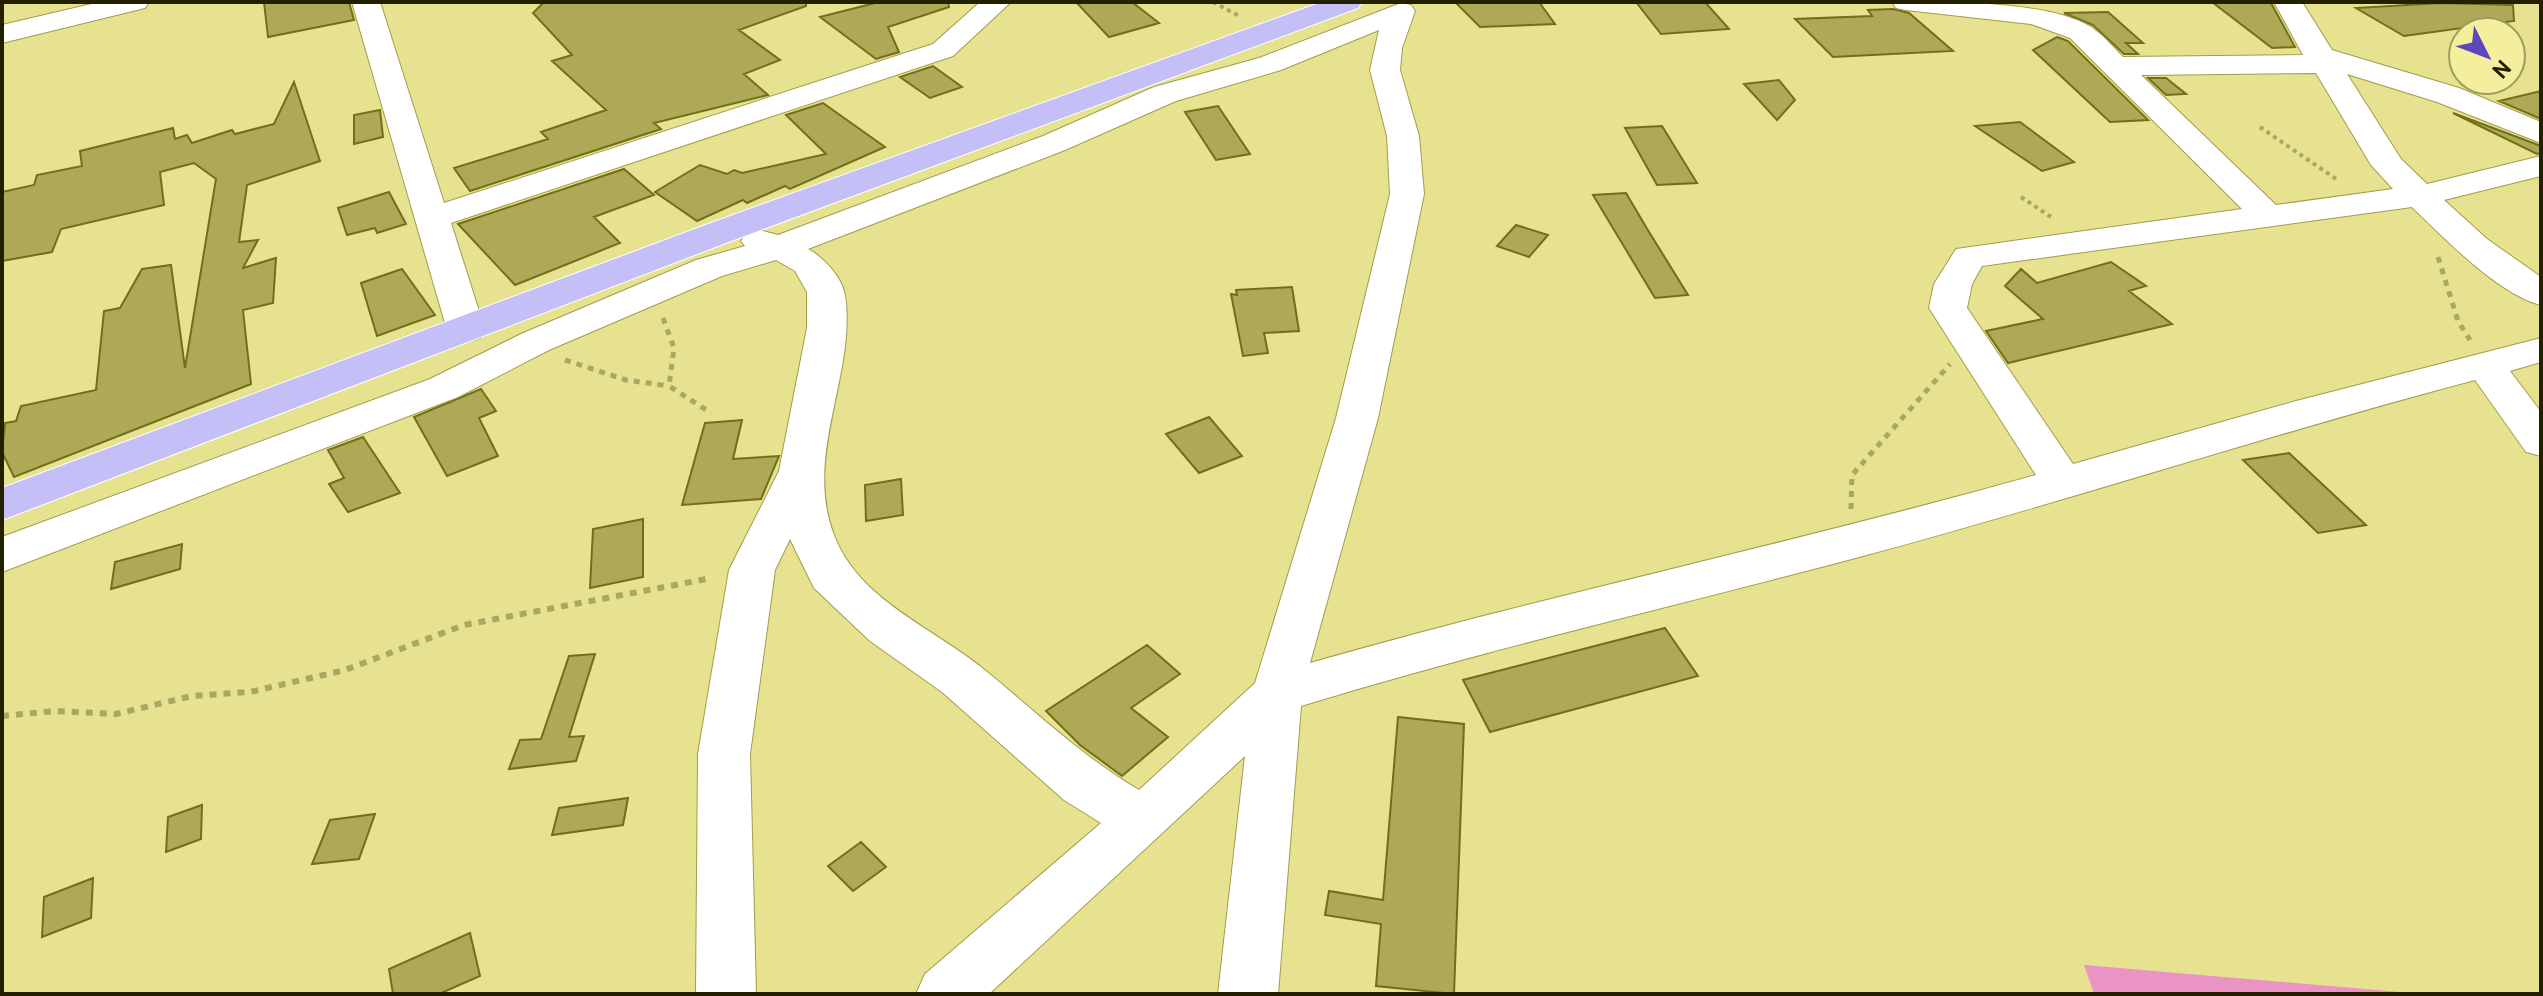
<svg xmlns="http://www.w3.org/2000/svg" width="2543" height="996" font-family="Overpass,sans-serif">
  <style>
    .green { fill: #ea93c4 }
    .building { fill: #ada957; stroke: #746f16; stroke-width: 2 }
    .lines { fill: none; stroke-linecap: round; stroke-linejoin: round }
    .minor-casing { stroke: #a29d4b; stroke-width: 2 }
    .major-casing { stroke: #fff; stroke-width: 2 }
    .path-far2 { stroke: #aaa763; stroke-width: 4; stroke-dasharray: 4 4; stroke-linecap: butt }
    .path-far1 { stroke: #aaa763; stroke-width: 5; stroke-dasharray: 6 6; stroke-linecap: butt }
    .path { stroke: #aaa763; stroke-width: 6; stroke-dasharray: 7 7; stroke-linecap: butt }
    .minor { fill: #fff; fill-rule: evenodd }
    .major { fill: #c4c0f7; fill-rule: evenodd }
  </style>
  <rect width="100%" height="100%" fill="#e6e28f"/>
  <path class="green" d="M2084,965L2424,994H2094Z"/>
  <path class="building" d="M264,2H349L354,20L268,37Z
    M544,2H806V6L739,30L780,60L744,74L768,95L654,123L661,129L470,191L454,168L548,139L541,132L606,110L552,61L572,55L533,13Z
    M879,2H948L949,7L888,27L899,52L876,59L820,17Z
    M1076,2H1132L1159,23L1109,37Z
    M1455,2H1539L1555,24L1480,27Z
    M1636,2H1705L1729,29L1661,34Z
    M2212,2L2271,3L2295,47L2272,48Z
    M2441,3L2513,5L2514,21L2404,36L2356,8Z
    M1893,9L1909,13L1953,51L1833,57L1795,19L1872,16L1868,10Z
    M2108,12L2143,43H2126L2138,54H2124L2093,25L2064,13Z
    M2057,37L2068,41L2148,120L2110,122L2033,50Z
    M933,66L962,87L930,98L900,77Z
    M2148,78H2166L2186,94L2166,95Z
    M1779,80L1795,100L1777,120L1744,84Z
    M294,82L320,161L247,185L239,242L258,240L243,268L276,258L273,303L243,310L251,384L14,477L2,452L5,423L16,421L21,406L96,390L104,311L120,308L142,269L171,265L185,368L216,179L194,163L160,172L164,205L61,229L52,252L2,261V192L34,185L37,175L82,166L80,151L173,128L175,139L187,135L192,143L232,130L235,134L274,124Z
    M2541,91V119L2499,101Z
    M823,103L885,147L790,189L785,186L747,203L743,200L697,221L655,192L700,165L727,174L734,170L742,173L826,154L786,115Z
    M1218,106L1250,154L1216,160L1185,112Z
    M380,110L383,137L354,144V115Z
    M2453,113L2541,146V153L2537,154Z
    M2020,122L2074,162L2042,171L1975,126Z
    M1662,126L1697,183L1657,185L1625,128Z
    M624,169L654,195L594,217L620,243L515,285L458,224Z
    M389,192L406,224L377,233L375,228L347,235L338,208Z
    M1626,193L1646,227L1688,295L1655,298L1593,195Z
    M1516,225L1548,235L1529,257L1497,246Z
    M2111,262L2146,286L2129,291L2172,324L2008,363L1986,331L2043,319L2005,286L2021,269L2037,283Z
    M402,269L435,315L377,336L361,283Z
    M1292,287L1299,331L1264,333L1268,353L1243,356L1231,294L1237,295L1236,290Z
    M481,389L496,411L479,418L498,456L447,476L414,417Z
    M1209,417L1242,456L1199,473L1166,434Z
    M742,420L733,459L779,456L761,499L682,505L705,423Z
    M363,437L400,493L348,512L329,484L344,478L328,450Z
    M2289,453L2366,525L2318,533L2243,460Z
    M901,479L903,515L866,521L865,485Z
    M643,519V577L590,588L593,529Z
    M182,544L180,569L111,589L115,562Z
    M1665,628L1698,676L1490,732L1463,680Z
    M1147,645L1180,674L1131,708L1168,737L1122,776L1080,745L1046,711Z
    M595,654L569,737L584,736L576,761L509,769L520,740L541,739L569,656Z
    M1398,717L1464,724L1454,994L1376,986L1381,924L1325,915L1329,891L1383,900Z
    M628,798L623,825L552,835L559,808Z
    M202,805L201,839L166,852L168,817Z
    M375,814L359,859L312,864L330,820Z
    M861,842L886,867L853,891L828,866Z
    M93,878L91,918L42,937L44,897Z
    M470,933L480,976L439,994H393L389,969Z"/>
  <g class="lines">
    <g class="minor-casing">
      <path id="minor" d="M100,2H149L145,8L2,43V25Z
        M352,2H380L444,203L933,44L980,2H1011L953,56L451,223L485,330L480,338L466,342L452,338L447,330Z
        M1892,2C1946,2 2046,0 2091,27C2103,35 2113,47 2123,57L2303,55L2274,2H2302L2332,50L2459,88L2541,122V143L2437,102L2347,74L2401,159L2427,184L2541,156V176L2444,200L2487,239L2541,277V305C2499,295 2443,237 2412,207L1982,266L1972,284L1967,308L2073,464L2296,401L2541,338V362L2510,371L2541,412V456L2526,452L2475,380C2270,434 2068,501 1863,556C1676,606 1487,649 1301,706L1278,994H1218L1245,756L989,994H916L925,974L1101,823L1064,800L942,692L870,641L814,588L790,539L775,570L750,754L756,994H696L698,754L729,570L779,471L807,328V292L795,271L776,260L722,276L549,350L458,397L2,572V537L430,379L521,334L696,260L745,246L741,241L746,233L759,230L778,235L1043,136L1154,87L1259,58L1401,3L1411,5L1415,11L1402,48L1400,70L1419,136L1424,194L1378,418L1310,663C1551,594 1795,543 2036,475L1929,308L1934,284L1956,249L2242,209L2070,38L2031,24L1906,10L1896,8ZM1379,30L1370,70L1387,136L1390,194L1336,418L1255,683L1139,790C1081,756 1033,709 981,667C931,627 858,599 834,535C803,455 857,373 845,295C842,277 823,257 808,249L1065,150L1176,101L1281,70ZM2316,73L2371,165L2393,189L2276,205L2141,75Z"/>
    </g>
    <g class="major-casing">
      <path id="major" d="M1322,2H1362L1358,8L726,243L2,520V488L700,227Z"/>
    </g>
    <path class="path-far2" d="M1213,2L1241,17
      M2260,127L2339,181
      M2021,197L2054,219"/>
    <path class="path-far1" d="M2438,257L2458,321L2470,340
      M663,318L674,348L669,386L711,413
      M565,360L626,380L669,386
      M1851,509L1852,475L1950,364"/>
    <path class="path" d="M2,716L55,711L116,714L192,696L250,692L345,670L464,625L712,578"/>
    <use href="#minor" class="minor"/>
    <use href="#major" class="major"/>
  </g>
  <rect width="2543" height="996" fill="none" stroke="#232000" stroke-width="8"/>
  <g transform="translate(2487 56) rotate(132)"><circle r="38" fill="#f3ef9c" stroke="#a09c5e" stroke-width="2"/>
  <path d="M0-6L14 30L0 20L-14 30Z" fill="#5c47bf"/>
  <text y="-12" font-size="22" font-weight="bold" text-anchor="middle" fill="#232000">N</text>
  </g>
</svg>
